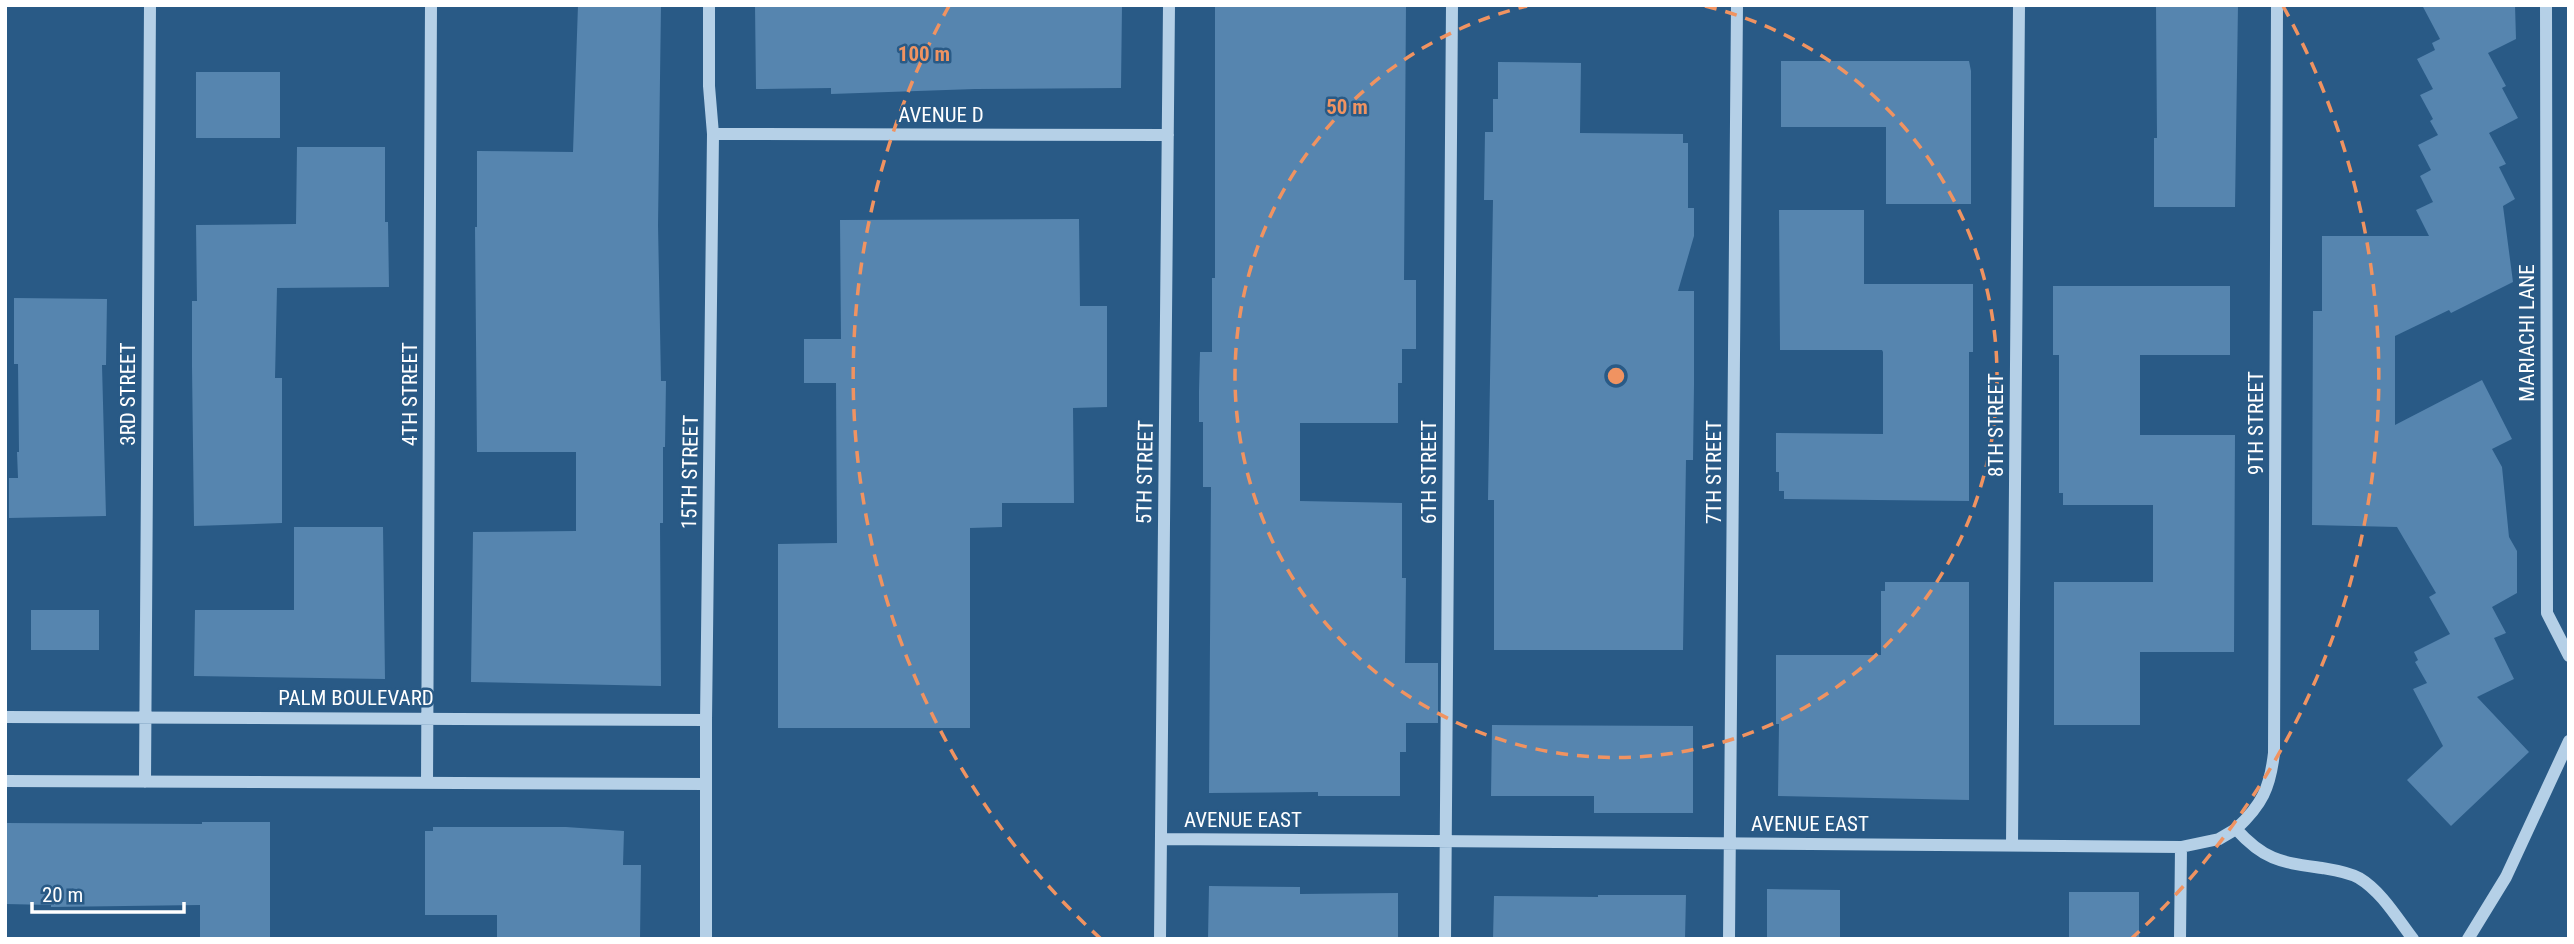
<svg xmlns="http://www.w3.org/2000/svg" width="2574" height="944" font-family="'Roboto Condensed',sans-serif">
  <style>
    .building { fill: #5685af }
    .lines { fill: none; stroke-linecap: round; stroke-linejoin: round }
    .minor { stroke: #b5d0e7; stroke-width: 12 }
    .ring { fill: none; stroke: #f09361; stroke-width: 3.5; stroke-dasharray: 12 9 }
    .labels { text-anchor: middle; dominant-baseline: central; stroke-width: 5; stroke-linejoin: round; paint-order: stroke }
    .street-label { font-size: 21px; fill: #fff; stroke: #295a86 }
    .centre { fill: #f09361; stroke: #295a86; stroke-width: 3.5 }
    .ring-label { font-size: 21px; text-anchor: middle; font-weight: bold; fill: #f09361; stroke: #295a86; stroke-width: 5; stroke-linejoin: round; paint-order: stroke }
  </style>
  <rect width="100%" height="100%" fill="#295a86"/>
  <path class="building" d="M578,5H661L658,225L661,381H666L665,447H663V523H660L661,686L471,682L473,532L576,531V452H477L475,227H477V151L573,152Z
    M755,5H1122L1121,88L975,89L831,94V88L756,89Z
    M1215,5H1406L1404,280H1416V349H1402V383H1398V423H1300V501L1402,503V578H1406L1405,663H1438V723H1406V752H1400V796H1318V792L1209,793L1211,487H1203V422H1199V391L1200,352H1212V278H1215Z
    M2156,5H2238L2235,207H2154V138H2157Z
    M2422,5H2515L2516,39L2488,53L2506,86L2502,88L2518,118L2489,133L2506,164L2499,167L2515,199L2503,206L2513,282L2451,313L2449,310L2395,336V425L2482,380L2512,439L2492,449L2502,467L2509,537L2517,551V593L2492,607L2506,633L2494,638L2514,679L2477,697L2529,752L2451,826L2407,780L2443,746L2413,689L2427,683L2415,662L2418,660L2414,652L2450,634L2429,597L2436,593L2397,527L2312,525L2313,311H2322V236H2429L2416,210L2433,202L2420,176L2431,170L2418,145L2438,135L2430,121L2433,119L2420,95L2433,89L2417,59L2435,50L2432,43L2440,39Z
    M1781,61H1969L1971,71V204H1886V127H1781Z
    M1498,62L1581,63L1580,133L1683,134V143H1688V208H1694V236L1678,291H1694V385L1693,460H1686L1683,650H1494V500H1488L1493,200H1484L1485,132H1493V99H1498Z
    M196,72H280V138H196Z
    M297,147H385V222H388L389,287L277,288L275,378H282V523L194,526L192,367V301H197L196,225L296,224Z
    M1779,210H1864V284H1973V352H1969V501L1784,499V491H1779V472H1776V433L1883,434V352L1882,350H1780Z
    M1079,219L1080,306H1107V407L1073,408L1074,503H1002V527L970,528V728H778V544L837,543L836,383H804V339H841L840,220Z
    M2053,286H2230V355H2140V435H2235L2234,652H2140V725H2054V582H2153V505H2063V493H2059V355H2053Z
    M14,298L107,299L106,365H102L106,516L9,518V478H18L17,452H19L18,364H14Z
    M294,527H383L385,679L194,676L195,610H294Z
    M1885,582H1969V800L1778,796L1779,724H1776V655H1881V591H1885Z
    M31,610H99V650H31Z
    M1492,725L1693,726V813H1594V796H1491Z
    M202,822H270V939H200V905L51,907V905L5,904V823L202,824Z
    M433,827H566L624,831L623,865H641L640,939H497V915H425V831H433Z
    M1209,886L1300,887V894L1398,893V939H1208Z
    M1767,889L1840,890V939H1767Z
    M2069,892H2139V939H2069Z
    M1598,895H1686L1685,939H1493L1494,896L1598,897Z"/>
  <g class="lines">
    <path class="minor" d="M2546,5L2547,613L2569,656
      M713,134L1168,135
      M5,717L706,720
      M5,781L706,784
      M145,782L150,5
      M427,783L431,5
      M2236,829C2262,805 2270,788 2274,753L2277,5
      M1161,839L2181,847L2219,839L2236,829C2265,861 2281,862 2322,868C2334,870 2348,872 2359,878C2381,891 2397,918 2413,939
      M2012,845L2019,5
      M706,939V720L713,134L709,86V5
      M1160,939L1169,5
      M1445,939L1452,5
      M1729,939L1737,5
      M2180,939L2181,847
      M2468,939L2506,877L2569,741"/>
  </g>
  <g class="ring">
    <path d="M1705 6A381 381 0 1 1 1527 6"/>
    <path d="M1101 939A763 763 0 0 1 949 6M2283 6A763 763 0 0 1 2131 939"/>
  </g>
  <g class="labels">
    <g class="street-label">
      <text x="941" y="115">AVENUE D</text>
      <text transform="translate(2527 333) rotate(-90)">MARIACHI LANE</text>
      <text transform="translate(128 394) rotate(-90)">3RD STREET</text>
      <text transform="translate(410 394) rotate(-90)">4TH STREET</text>
      <text transform="translate(2256 423) rotate(-90)">9TH STREET</text>
      <text transform="translate(1996 425) rotate(-90)">8TH STREET</text>
      <text transform="translate(690 472) rotate(-89)">15TH STREET</text>
      <text transform="translate(1145 472) rotate(-89)">5TH STREET</text>
      <text transform="translate(1429 472) rotate(-90)">6TH STREET</text>
      <text transform="translate(1714 472) rotate(-90)">7TH STREET</text>
      <text x="356" y="698">PALM BOULEVARD</text>
      <text x="1243" y="820">AVENUE EAST</text>
      <text x="1810" y="824">AVENUE EAST</text>
    </g>
  </g>
  <circle cx="1616" cy="376" r="10" class="centre"/>
  <g class="ring-label">
    <text x="924" y="61">100 m</text>
    <text x="1347" y="114">50 m</text>
  </g>
  <rect width="2574" height="944" fill="none" stroke="#ffffff" stroke-width="14"/>
  <path d="M32 902v10h152v-10" fill="none" stroke="#ffffff" stroke-width="3.5"/>
  <text x="42" y="902" font-size="21" fill="#ffffff" stroke="#295a86" stroke-width="5" paint-order="stroke">20 m</text>
</svg>
